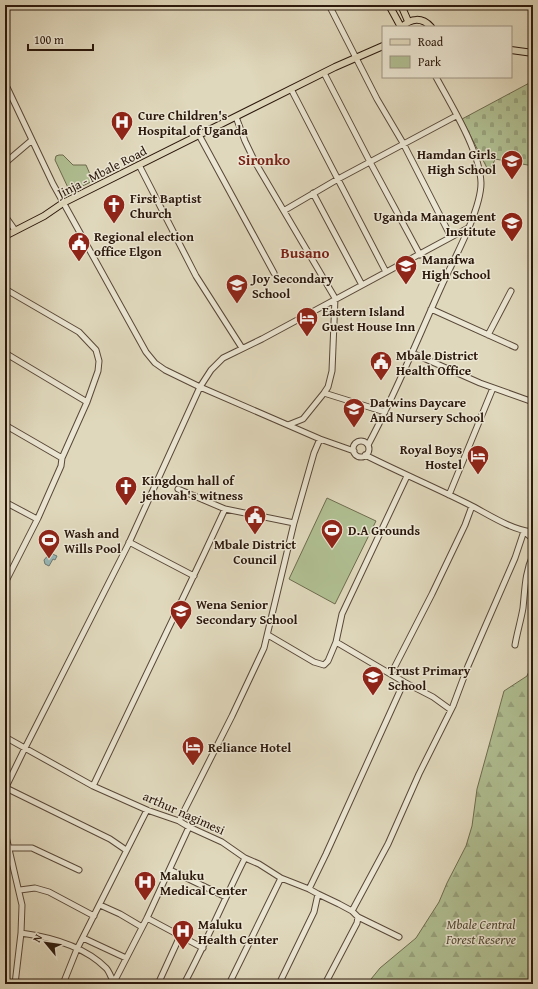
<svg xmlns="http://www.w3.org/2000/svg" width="538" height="989" font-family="'Gentium Book Plus',serif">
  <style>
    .green { fill: #b0bf92; stroke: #6e6c4f }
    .forest { fill: url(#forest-firs); stroke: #6e6c4f }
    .cemetery { fill: url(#cemetery-stones); stroke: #6e6c4f }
    .water { fill: url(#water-ripples); stroke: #6c7874 }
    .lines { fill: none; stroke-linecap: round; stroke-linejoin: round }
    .minor-casing { stroke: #584838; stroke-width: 7 }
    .major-casing { stroke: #2b180c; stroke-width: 8 }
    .minor { stroke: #ebe6d3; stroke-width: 5 }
    .major { stroke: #e0d8bc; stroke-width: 6 }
    .labels { text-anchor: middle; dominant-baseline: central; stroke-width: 3; stroke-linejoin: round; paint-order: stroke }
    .poi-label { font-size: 13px; font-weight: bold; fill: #2b180c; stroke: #ebe6d3; text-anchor: start }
    .street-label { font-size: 13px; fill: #2b180c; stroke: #ebe6d3 }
    .park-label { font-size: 13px; font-style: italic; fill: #534a34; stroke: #ebe6d3 }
    .quarter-label { font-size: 15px; font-weight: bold; fill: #7a1f14; stroke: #ebe6d3 }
  </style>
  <defs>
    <pattern id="forest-firs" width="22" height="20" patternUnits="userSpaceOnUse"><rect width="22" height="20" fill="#b0bf92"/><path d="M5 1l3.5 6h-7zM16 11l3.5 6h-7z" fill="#98a37d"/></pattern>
    <pattern id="cemetery-stones" width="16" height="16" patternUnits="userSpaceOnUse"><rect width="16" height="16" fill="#b0bf92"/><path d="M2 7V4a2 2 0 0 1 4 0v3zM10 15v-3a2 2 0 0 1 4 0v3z" fill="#98a37d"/></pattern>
    <pattern id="water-ripples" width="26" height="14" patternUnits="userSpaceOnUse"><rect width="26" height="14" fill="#97b8b9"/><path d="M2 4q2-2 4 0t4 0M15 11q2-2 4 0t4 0" fill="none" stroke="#829d9e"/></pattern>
  </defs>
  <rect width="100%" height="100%" fill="#e0d8bc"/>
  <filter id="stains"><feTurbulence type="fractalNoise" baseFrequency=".005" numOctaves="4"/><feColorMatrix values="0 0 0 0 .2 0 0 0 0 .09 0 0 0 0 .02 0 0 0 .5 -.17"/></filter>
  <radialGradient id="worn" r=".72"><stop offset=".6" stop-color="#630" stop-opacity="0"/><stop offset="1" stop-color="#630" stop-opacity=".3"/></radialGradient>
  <path class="green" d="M59,155H63L73,165H86L93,181L70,192L55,160L56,156Z
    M327,498L376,521L335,604L289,579Z"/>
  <path class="forest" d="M533,662V984H367L380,968L416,938L439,902L447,883L466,846L472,826L477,789L504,691L527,676Z"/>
  <path class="cemetery" d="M533,81V166L495,159L492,167L487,168L462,119Z"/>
  <path class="water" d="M50,553L57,556L55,560L53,559L49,566L45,564L44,560Z"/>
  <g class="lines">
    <g class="minor-casing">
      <path id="minor" d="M329,5L377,99L403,143L451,237
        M324,73L370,162L420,255
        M5,83L53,184L146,352L155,363L165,370L200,387L320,439L354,451
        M291,89L386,272
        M5,99L10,95
        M236,117L245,141L255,162L335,298L332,371L328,387L324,393L303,419L288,425
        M199,135L274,273
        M5,163L32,140
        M139,165L196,276L242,348
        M313,193L362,285
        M285,210L338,179L456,116
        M5,216L15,230
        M5,289L79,332L96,350L99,361L98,371L87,402L62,458
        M431,309L515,347
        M488,335L511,291
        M5,353L87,402
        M412,353L480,383L533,402
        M324,393L385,412
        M5,425L62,458L61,466L38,518L5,583
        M353 449a8 8 0 1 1 16 0a8 8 0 1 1-16 0Z
        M368,445C396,393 418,338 442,285C454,259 481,210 481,183C480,151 451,105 436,77
        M365,455C399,472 434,487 468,504C488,514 509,529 532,532L533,531
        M178,489L225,509L294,523
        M449,495L493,388
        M5,502L37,519
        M525,532L533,539
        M129,542L194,576
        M268,635L314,662L324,665L328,661L336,642L404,682L433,697L451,710
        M336,642L342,614L407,476
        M515,645C517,633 521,620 523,608C525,589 525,572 533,555
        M391,674L432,594L465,525L472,506
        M5,737L93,786L147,810L179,821L189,827L222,842L245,858L259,864L281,878L309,889L318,894L339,904L352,911L358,917L399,937
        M93,786L204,554L225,509
        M6,788L110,839L126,850
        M5,789L25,748L128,545L200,387L211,370L223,358L262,339L468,228
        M179,821L232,716L264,648L294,523L314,453L320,439
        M5,832L22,905L21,933L15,984
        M9,848H32L79,870
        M170,870L226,897
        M309,889L326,854L404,682
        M20,890L35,888L49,892L94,916
        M100,905L120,914L142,927
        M352,911L388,844L419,774L453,706L468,666L515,558L524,531
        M147,918L203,948
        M21,933C50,937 84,946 106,968C110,972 111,979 115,984
        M83,938L126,958
        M63,984L77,949L147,810
        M113,984L147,918L189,827
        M158,984L180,936
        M184,984C206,943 224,900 245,858
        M229,984L281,878
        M279,984L314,912L318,894
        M325,984L357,923L358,917"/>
    </g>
    <g class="major-casing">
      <path id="major" d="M389,5L401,27
        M401,5L408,21
        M402,27C411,18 422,17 431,27
        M511,50L533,53
        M5,236L44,216L63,203L335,67L383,46"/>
    </g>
    <use href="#minor" class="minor"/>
    <use href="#major" class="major"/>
  </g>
  <defs>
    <g id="hospital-pin" transform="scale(1.15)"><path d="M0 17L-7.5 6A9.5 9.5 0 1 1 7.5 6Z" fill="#8f2418" stroke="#ebe6d3"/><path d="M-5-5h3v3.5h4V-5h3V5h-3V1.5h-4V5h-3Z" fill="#fff"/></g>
    <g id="university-pin" transform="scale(1.15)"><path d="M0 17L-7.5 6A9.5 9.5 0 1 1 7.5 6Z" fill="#8f2418" stroke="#ebe6d3"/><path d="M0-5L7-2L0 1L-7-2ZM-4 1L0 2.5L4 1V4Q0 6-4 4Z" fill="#fff"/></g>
    <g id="church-pin" transform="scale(1.15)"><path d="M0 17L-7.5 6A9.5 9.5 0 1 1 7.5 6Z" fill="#8f2418" stroke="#ebe6d3"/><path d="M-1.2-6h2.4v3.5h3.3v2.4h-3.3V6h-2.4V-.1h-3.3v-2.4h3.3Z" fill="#fff"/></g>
    <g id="civic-pin" transform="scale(1.15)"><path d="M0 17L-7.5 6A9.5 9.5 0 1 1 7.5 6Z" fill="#8f2418" stroke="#ebe6d3"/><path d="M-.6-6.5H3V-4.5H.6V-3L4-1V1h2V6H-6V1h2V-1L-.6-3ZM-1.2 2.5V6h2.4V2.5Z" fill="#fff"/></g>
    <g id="school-pin" transform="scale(1.15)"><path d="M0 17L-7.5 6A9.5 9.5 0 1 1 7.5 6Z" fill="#8f2418" stroke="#ebe6d3"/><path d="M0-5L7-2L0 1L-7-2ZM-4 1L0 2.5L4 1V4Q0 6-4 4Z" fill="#fff"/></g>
    <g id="hotel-pin" transform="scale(1.15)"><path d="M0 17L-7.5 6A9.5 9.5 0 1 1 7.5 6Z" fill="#8f2418" stroke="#ebe6d3"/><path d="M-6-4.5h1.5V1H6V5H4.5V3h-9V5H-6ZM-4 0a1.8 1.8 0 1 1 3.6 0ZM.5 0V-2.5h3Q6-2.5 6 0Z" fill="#fff"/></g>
    <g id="stadium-pin" transform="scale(1.15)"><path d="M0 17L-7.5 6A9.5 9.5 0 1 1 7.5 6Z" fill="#8f2418" stroke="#ebe6d3"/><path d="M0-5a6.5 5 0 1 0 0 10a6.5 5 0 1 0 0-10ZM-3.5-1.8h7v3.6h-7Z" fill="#fff"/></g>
  </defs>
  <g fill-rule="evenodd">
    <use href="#hospital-pin" x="122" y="122"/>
    <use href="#university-pin" x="512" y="161"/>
    <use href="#church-pin" x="114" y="205"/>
    <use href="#university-pin" x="512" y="223"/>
    <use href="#civic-pin" x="79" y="243"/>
    <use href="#school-pin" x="406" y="266"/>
    <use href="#school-pin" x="237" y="285"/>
    <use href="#hotel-pin" x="307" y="318"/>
    <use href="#civic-pin" x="381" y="362"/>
    <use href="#school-pin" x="354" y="409"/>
    <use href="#hotel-pin" x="478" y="456"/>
    <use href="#church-pin" x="126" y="487"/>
    <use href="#civic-pin" x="255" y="516"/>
    <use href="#stadium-pin" x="332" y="530"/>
    <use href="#stadium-pin" x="49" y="540"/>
    <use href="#school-pin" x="181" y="611"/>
    <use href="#school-pin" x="373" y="677"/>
    <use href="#hotel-pin" x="193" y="747"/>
    <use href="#hospital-pin" x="145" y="882"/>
    <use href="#hospital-pin" x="183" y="931"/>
  </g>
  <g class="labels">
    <g class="poi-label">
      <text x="138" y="115">Cure Children's<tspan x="138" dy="15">Hospital of Uganda</tspan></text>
      <text x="496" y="154" text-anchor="end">Hamdan Girls<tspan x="496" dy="15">High School</tspan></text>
      <text x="130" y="198">First Baptist<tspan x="130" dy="15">Church</tspan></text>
      <text x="496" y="216" text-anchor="end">Uganda Management<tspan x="496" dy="15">Institute</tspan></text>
      <text x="94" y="236">Regional election<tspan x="94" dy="15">office Elgon</tspan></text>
      <text x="422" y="259">Manafwa<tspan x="422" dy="15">High School</tspan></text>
      <text x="252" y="278">Joy Secondary<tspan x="252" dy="15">School</tspan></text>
      <text x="322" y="311">Eastern Island<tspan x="322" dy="15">Guest House Inn</tspan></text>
      <text x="396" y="355">Mbale District<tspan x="396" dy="15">Health Office</tspan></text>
      <text x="370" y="402">Datwins Daycare<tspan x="370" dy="15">And Nursery School</tspan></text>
      <text x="462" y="449" text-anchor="end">Royal Boys<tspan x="462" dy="15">Hostel</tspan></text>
      <text x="142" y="480">Kingdom hall of<tspan x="142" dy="15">jehovah's witness</tspan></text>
      <text x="348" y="530">D.A Grounds</text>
      <text x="64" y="533">Wash and<tspan x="64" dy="15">Wills Pool</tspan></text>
      <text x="255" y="544" text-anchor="middle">Mbale District<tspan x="255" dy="15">Council</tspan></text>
      <text x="196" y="604">Wena Senior<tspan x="196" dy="15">Secondary School</tspan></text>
      <text x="388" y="670">Trust Primary<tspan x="388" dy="15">School</tspan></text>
      <text x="208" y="747">Reliance Hotel</text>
      <text x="160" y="875">Maluku<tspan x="160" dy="15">Medical Center</tspan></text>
      <text x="198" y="924">Maluku<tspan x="198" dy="15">Health Center</tspan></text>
    </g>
    <g class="street-label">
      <text transform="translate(102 172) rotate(-27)">Jinja - Mbale Road</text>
      <text transform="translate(184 813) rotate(24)">arthur nagimesi</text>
    </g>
    <g class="park-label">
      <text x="481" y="924">Mbale Central<tspan x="481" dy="15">Forest Reserve</tspan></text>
    </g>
    <g class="quarter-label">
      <text x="264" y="159">Sironko</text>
      <text x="305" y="252">Busano</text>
    </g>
  </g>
  <rect width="538" height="989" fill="none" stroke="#e0d8bc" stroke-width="20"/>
  <rect x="6" y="6" width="526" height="977" fill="none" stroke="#2b180c" stroke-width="2"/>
  <rect x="10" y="10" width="518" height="969" fill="none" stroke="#2b180c"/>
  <rect x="382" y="26" width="130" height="52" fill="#ebe6d3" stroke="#9e9483"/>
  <rect x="390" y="39" width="20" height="6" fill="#e0d8bc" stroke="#9e9483"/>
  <text x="418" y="46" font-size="12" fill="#2b180c">Road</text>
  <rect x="390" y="56" width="20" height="12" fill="#b0bf92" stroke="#9e9483"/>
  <text x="418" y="66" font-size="12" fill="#2b180c">Park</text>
  <g transform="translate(46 943) rotate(299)" stroke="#ebe6d3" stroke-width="3" paint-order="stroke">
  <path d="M0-3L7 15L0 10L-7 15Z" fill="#2b180c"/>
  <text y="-6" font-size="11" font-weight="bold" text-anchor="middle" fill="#2b180c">N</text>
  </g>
  <path d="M28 44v6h65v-6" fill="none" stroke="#2b180c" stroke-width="2"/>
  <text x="34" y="44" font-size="12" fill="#2b180c" stroke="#ebe6d3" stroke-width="3" paint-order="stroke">100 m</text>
  <rect width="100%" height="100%" filter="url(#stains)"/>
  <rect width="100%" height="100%" fill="url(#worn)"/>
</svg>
